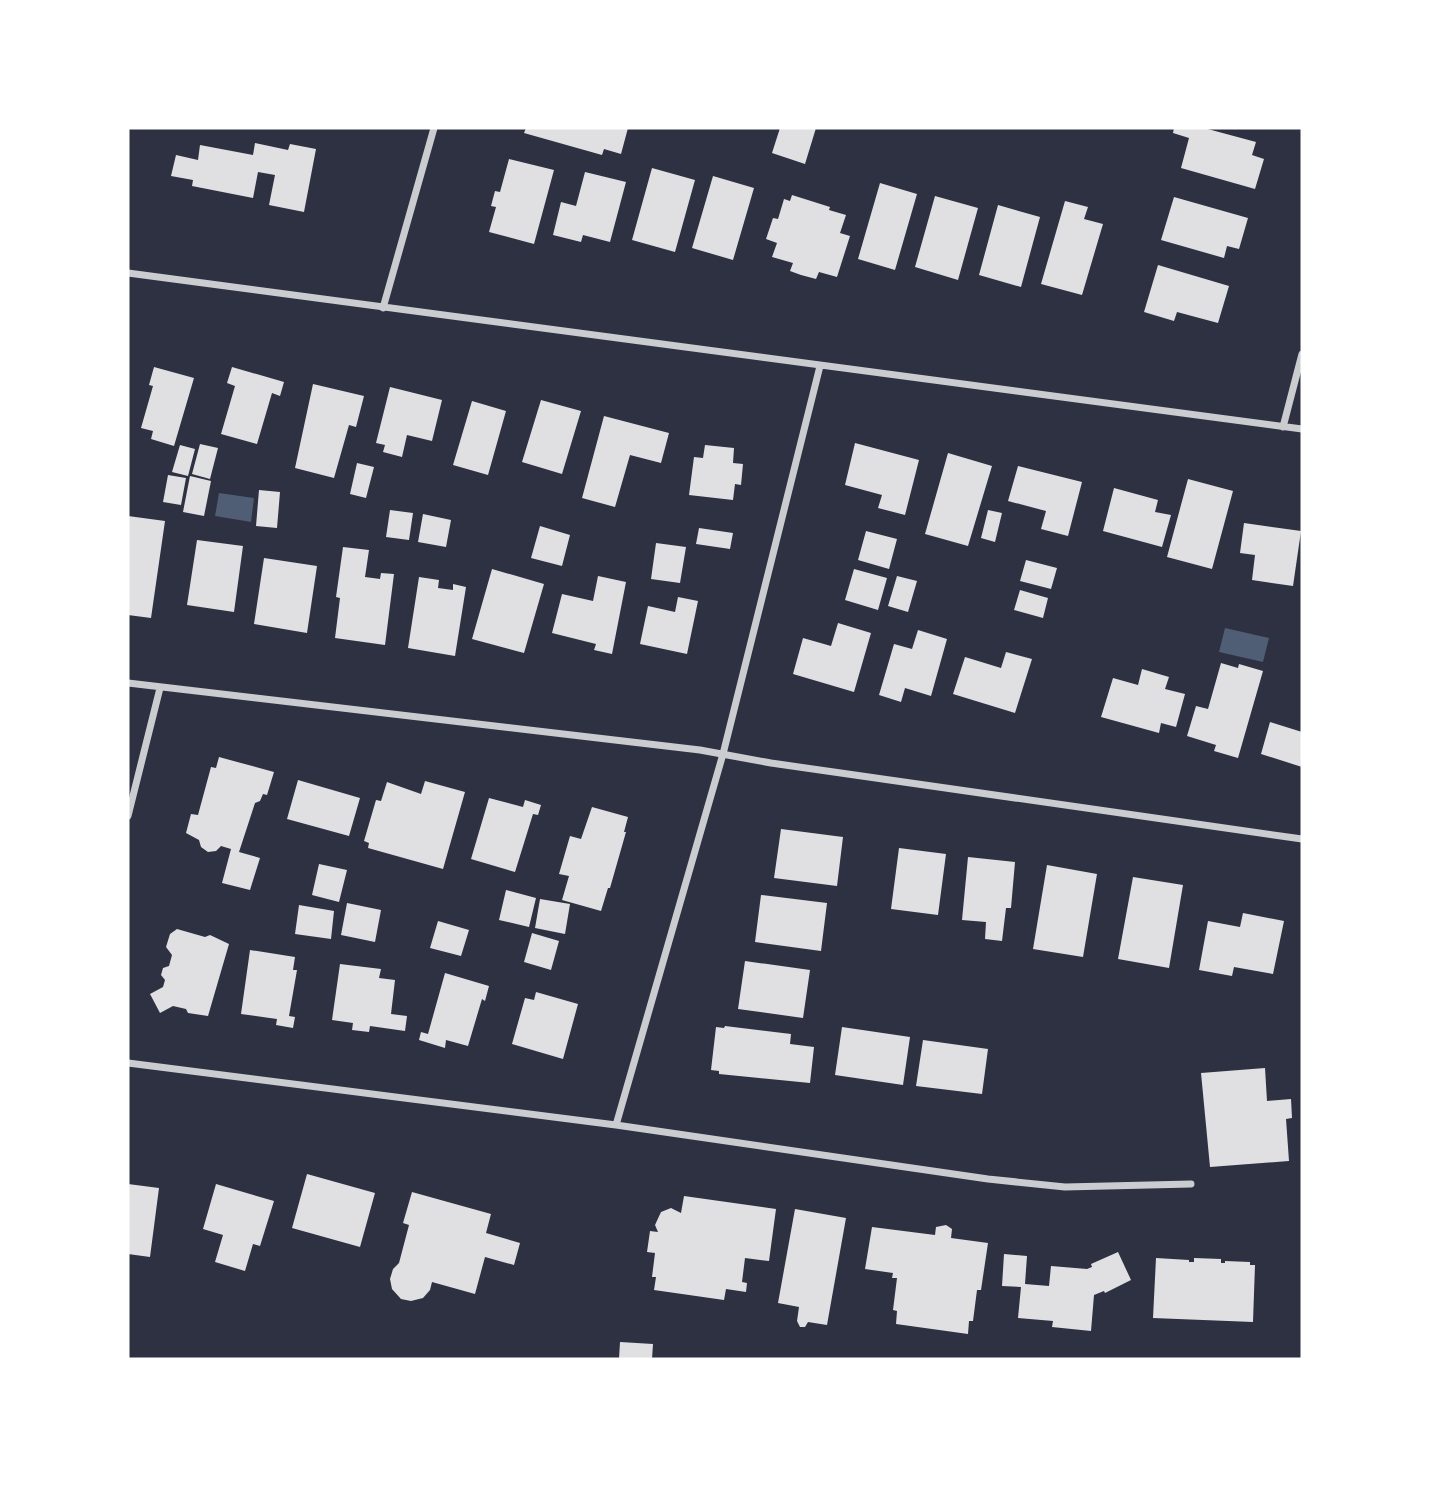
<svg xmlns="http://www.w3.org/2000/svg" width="1430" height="1487" font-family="Overpass,sans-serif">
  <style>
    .water { fill: #4f5d75 }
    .building { fill: #e0e0e3 }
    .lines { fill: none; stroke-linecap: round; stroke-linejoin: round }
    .minor { stroke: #caccd0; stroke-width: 7 }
  </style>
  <rect width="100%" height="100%" fill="#2d3142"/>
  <path class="water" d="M219,493L254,498L251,522L215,516Z
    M1225,628L1269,638L1263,662L1219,652Z"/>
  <path class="building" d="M526,128H628L621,154L604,149L602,155L524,133Z
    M780,128H816L805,164L772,153Z
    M1174,128H1204L1256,142L1252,155L1264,159L1255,189L1181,168L1189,138L1173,133Z
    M255,143L288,150L290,144L316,149L304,212L269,205L275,175L258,172L253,198L192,186L193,180L171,176L176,155L198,160L200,145L253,155Z
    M509,159L554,170L534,244L489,232L496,207L491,206L495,191L500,192Z
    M652,168L695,180L675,252L632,240Z
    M585,172L626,182L610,242L583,235L581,242L553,235L561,202L576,206Z
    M713,176L754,188L733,260L692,248Z
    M880,183L917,194L895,270L858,259Z
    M792,195L830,207L829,210L846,215L840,233L850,236L837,277L819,272L816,279L801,275L790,271L793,263L772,257L777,243L766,239L773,218L778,219L784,199L790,201Z
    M935,196L978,208L958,280L915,267Z
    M1174,197L1248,218L1239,249L1227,246L1224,258L1161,240Z
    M1065,201L1088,207L1084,219L1103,224L1082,295L1041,284Z
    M998,205L1040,217L1021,287L979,275Z
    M1158,265L1229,286L1218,323L1177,312L1174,321L1144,312Z
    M154,367L194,378L174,446L151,439L153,431L141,428L153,386L149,385Z
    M232,367L284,382L280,396L272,393L257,444L221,434L235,386L227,383Z
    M313,384L364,396L356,427L349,425L334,478L295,468Z
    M390,387L442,400L432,441L407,435L402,457L383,452L385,445L376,443Z
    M541,400L581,411L562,474L522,462Z
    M472,401L506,411L488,475L453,465Z
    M604,416L669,433L661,463L630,455L615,507L582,498Z
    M855,443L919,460L905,515L878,508L882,495L845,485Z
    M200,444L218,448L210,479L192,474Z
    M180,445L195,449L188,476L172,472Z
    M705,445L734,448L733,463L743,464L741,485L735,484L733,500L689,495L694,457L703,458Z
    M948,453L992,466L968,546L925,534Z
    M357,463L374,467L366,498L350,494Z
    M1018,466L1082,482L1068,536L1041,529L1046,511L1008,501Z
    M168,475L186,478L181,505L163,502Z
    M190,476L211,481L204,516L183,512Z
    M1188,479L1233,491L1212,569L1167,557Z
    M1114,488L1158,500L1155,512L1171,515L1162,547L1103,531Z
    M259,490L280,492L277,528L256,526Z
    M390,510L413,513L409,540L386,537Z
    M988,510L1002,513L995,542L981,538Z
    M423,514L451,520L446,547L418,542Z
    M128,516L165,521L151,618L128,615Z
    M1244,523L1301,531L1293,586L1252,580L1255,555L1240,553Z
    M540,526L570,535L562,566L531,558Z
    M699,528L733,533L730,549L696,544Z
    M866,531L897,539L889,569L858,560Z
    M197,540L243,546L234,612L187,605Z
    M656,543L686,547L680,583L651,579Z
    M343,547L369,550L365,577L380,579L381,573L394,574L385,645L335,638L340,598L336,597Z
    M264,558L317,566L307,633L254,624Z
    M1026,560L1057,568L1051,589L1020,581Z
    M492,569L544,584L524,653L472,639Z
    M854,569L887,578L878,610L845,600Z
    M598,576L626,582L612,654L594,650L596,644L552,633L562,594L593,601Z
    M897,576L917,581L908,612L888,606Z
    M419,577L439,580L438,588L453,590V584L466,587L455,656L408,648Z
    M1020,590L1048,598L1043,618L1014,610Z
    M678,597L698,601L687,654L640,644L648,606L675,612Z
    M838,623L871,633L854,692L793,674L803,638L831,646Z
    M918,630L947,639L931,696L905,688L901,702L879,695L894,644L912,649Z
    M1006,652L1032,659L1015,713L953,694L965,657L1001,668Z
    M1221,663L1238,668L1239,664L1263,671L1238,758L1214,751L1216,745L1187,736L1196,706L1208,709Z
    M1142,669L1169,677L1165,689L1185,694L1176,727L1161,723L1159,733L1101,717L1113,678L1138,685Z
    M1270,722L1302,732V767L1261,754Z
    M219,757L274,772L267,795L263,794L260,801L255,803L239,852L260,858L250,890L222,883L231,849L221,846L216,851L208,852L201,847L199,840L186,833L191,814L198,815L211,767L216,768Z
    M298,780L360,798L349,836L287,819Z
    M425,781L465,792L443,869L368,848L369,843L364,841L376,800L381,801L387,782L421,794Z
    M489,798L523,807L525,800L541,805L538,815L533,814L515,872L471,859Z
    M592,807L628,817L624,832H626L610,888H608L601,911L562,900L569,876L559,874L570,836L581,839Z
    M781,829L843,837L837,886L774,878Z
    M899,848L946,854L938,915L891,909Z
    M968,857L1015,862L1011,908H1006L1002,941L985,939L986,922L962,920Z
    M319,864L347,870L339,902L312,895Z
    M1047,865L1097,874L1083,957L1033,949Z
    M1133,877L1183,885L1169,968L1118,959Z
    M506,890L536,898L529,927L499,920Z
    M761,895L827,903L821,951L755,942Z
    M540,899L570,904L565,934L535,928Z
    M347,903L381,910L375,942L341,935Z
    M299,905L334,911L331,939L295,934Z
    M1243,913L1284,921L1273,974L1234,967L1232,976L1199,970L1208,921L1240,927Z
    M438,921L469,930L461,956L430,948Z
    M177,929L205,937L210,935L229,944L208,1016L188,1013L186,1009L173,1006L160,1013L150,994L163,987L165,980L161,975L163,968L169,966L172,955L166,947L170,934Z
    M532,933L559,941L551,970L524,962Z
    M250,950L295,957L293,970H297L289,1016L295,1017L293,1028L276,1025L277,1019L241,1014Z
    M745,961L810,970L803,1018L738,1009Z
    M340,964L381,969L379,978L395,980L391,1014L407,1016L405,1031L370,1026L369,1032L352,1030L353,1023L332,1020Z
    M445,973L489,986L485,1001L482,999L468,1046L446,1040L445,1048L419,1040L421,1032L428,1034Z
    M536,992L578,1004L563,1059L512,1044L525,998L534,1000Z
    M725,1026L791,1034L790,1044L814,1047L810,1083L719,1074V1071L711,1070L716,1027L724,1028Z
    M842,1027L910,1037L903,1085L835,1075Z
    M923,1040L988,1049L982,1094L916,1086Z
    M1265,1068L1267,1101L1291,1099L1292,1118L1286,1119L1289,1161L1210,1167L1201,1073Z
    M307,1174L375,1193L360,1247L292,1228Z
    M128,1184L159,1188L150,1257L128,1254Z
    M216,1184L274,1201L260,1246L253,1244L245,1271L215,1262L223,1235L203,1229Z
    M412,1192L491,1214L486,1233L520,1243L514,1265L485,1257L475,1294L432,1282L430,1290L423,1298L411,1301L401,1299L392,1289L390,1279L393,1269L399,1263L409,1225L403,1223Z
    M684,1196L776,1209L769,1261L745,1258L742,1282L747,1283L746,1292L726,1289L724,1300L654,1290L656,1277H652L655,1253L647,1252L650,1231L658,1232L655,1225L661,1212L671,1208L681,1213Z
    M795,1209L846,1218L827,1325L808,1322L805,1327H800L797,1321L799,1307L778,1303Z
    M946,1225L952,1229L951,1238L988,1243L981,1290H977L973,1321H969L968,1334L896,1324L897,1311L893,1310L897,1278H892L893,1273L865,1269L872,1227L935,1235L936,1227Z
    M1118,1252L1131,1280L1105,1293L1104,1291L1094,1295L1091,1331L1052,1327L1053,1321L1018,1318L1021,1287L1002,1286L1004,1254L1027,1256L1025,1284L1049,1286L1051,1266L1087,1269L1092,1267L1091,1264Z
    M1156,1258L1189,1260V1262H1194V1258L1221,1259V1263H1225V1261L1250,1262V1265H1255L1253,1322L1153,1318Z
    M620,1342L653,1344L652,1359H619Z"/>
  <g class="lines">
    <path class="minor" d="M128,273L1302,429
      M383,308L434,128
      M1283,427L1302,354
      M128,683L700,750L771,763L1302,839
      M128,816L160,688
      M128,1063L616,1125L988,1179L1065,1187L1191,1184
      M616,1125L723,754L820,366"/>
  </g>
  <rect width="1430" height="1487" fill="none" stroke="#ffffff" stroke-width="259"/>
</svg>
